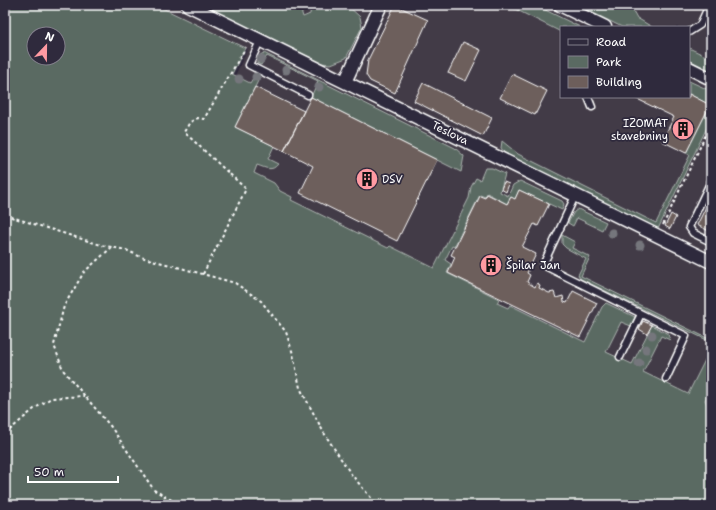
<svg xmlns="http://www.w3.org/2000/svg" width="716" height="510" font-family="'Shantell Sans',sans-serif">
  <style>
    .built { fill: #423a46; fill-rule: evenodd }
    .green { fill: #5a6a62; stroke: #acb4b0; fill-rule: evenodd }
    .building { fill: #6d5e5b; stroke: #fff }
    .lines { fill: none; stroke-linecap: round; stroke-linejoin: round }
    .service-casing { stroke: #fff; stroke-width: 9 }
    .minor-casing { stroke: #fff; stroke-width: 15 }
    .path { stroke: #fff; stroke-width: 2; stroke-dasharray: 3 3; stroke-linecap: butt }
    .service { stroke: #2f2a3d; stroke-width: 6 }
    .minor { stroke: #2f2a3d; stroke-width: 12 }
    .tree { fill: #74767c }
    .labels { text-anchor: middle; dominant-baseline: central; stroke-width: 3.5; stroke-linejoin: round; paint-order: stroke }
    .poi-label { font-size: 11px; fill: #fff; stroke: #2f2a3d; text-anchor: start }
    .street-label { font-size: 11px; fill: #fff; stroke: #2f2a3d }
  </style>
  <rect width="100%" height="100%" fill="#2f2a3d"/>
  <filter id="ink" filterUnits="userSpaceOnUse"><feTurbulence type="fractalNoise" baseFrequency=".025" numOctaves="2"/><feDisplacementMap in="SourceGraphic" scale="8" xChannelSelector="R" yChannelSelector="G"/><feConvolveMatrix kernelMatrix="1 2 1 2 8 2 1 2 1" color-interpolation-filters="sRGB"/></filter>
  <g filter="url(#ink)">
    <path class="built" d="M156,5H711V403L691,397L263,190L214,121L248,48H245ZM561,27H689V97H561Z"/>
    <path class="green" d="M5,5H156L245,48L232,74L250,83L255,75L260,77L235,127L274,146L268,159L278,164C272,172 266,168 257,165L254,173L274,183L280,191L292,197L291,200L388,248L390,246L434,268L469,198L471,187L476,178L480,180L485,168H492L505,174L500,192L508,196L513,185L520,181L562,201L564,204L562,210L519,190L515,199L510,197L507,204L487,193L485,197L480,195L454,247L452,246L445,260L451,264L447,273L499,299L497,303L508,308L510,305L585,342L602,307L606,303L635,317L631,326L621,322L606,352L632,364L652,325L668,334L670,340L661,336L643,372L688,394L711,348V390L705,400L707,404L711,406V505H5ZM34,34H58V58H34Z
      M202,5H218L222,7L223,5L233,6L234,5H301L300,7L303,17L310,14L311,6L313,5H327L333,8L334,5H347L360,17L362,27L346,58L331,64L321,63Z
      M507,5H535L580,27H561V32Z
      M577,5H630L637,18L652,27H622Z
      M689,48L710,58L711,56V71L689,60Z
      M264,53L455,148L464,156L461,172L311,97L318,81L267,56L261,65L257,63C257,57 259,55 264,53Z
      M689,81L711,91V119L658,229L506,155L501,148L502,141L518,154L656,223L690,155L686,153L710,105L689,94Z
      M578,209L606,222L602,230L577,218L573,226L568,223L574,212Z
      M562,235L575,242L572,248L590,257L581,276L711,340V342L581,279L578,275L586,259L566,248L562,244Z"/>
    <path class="building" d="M395,5L428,20L395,93L370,81L366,75L368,60Z
      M463,42L481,50L466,81L448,73Z
      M512,74L547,91L535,115L500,98Z
      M423,83L492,118L483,136L414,101Z
      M255,87L304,111L284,151L235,127Z
      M689,94L710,105L686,153L662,141L674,117L633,97H689Z
      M311,97L437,160L397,241L300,193L313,166L284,151Z
      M504,182L509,184L506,192L501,189Z
      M519,190L549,204L538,226L534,224L522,247L536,254L527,273L530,275L527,282L535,287L537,283L540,285L539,288L549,293L554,292L556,298L563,296L564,302L567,303L573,291L597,303L580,337L448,273L455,257L451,255L480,196L485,198L487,194L507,204L511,197L515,199Z
      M711,197V232L697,225Z
      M671,214L676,217L670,229L665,226Z
      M643,321L652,325L647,334L639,329Z"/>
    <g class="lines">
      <g class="service-casing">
        <path id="service" d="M689,32L700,25L709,5
          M260,41L249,65L308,95
          M588,97L592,107
          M711,181L689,227L693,233L711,242
          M576,194L543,265L686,336L666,379
          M620,357L641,314"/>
      </g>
      <g class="minor-casing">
        <path id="minor" d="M188,5L711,262
          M560,5L605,27
          M689,68L711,79
          M345,82L381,5"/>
      </g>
      <path class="path" d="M539,5L549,10
        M5,215L101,245L126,250L141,257L235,283L261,301L286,332L293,354L300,388L324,433L351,474L377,505
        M663,225L711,124
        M112,247L84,272L64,306L54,345L63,370L111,427L154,490L180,505
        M203,274L246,189L184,132L190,122L198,118L204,119L246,47
        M5,434L34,409L51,398L84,396"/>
      <use href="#service" class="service"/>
      <use href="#minor" class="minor"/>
    </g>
    <g class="tree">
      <circle cx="261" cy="59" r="4.5"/>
      <circle cx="286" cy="70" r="4.5"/>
      <circle cx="256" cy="77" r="4.5"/>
      <circle cx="239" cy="79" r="4.5"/>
      <circle cx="319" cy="87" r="4.5"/>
      <circle cx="612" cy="233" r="4.5"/>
      <circle cx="640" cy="245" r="4.5"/>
      <circle cx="652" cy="335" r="4.5"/>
      <circle cx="646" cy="349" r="4.5"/>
      <circle cx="639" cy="363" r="4.5"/>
    </g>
  </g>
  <defs>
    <g id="building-disc" transform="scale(1.15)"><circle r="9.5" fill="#ff9aa2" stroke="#2f2a3d"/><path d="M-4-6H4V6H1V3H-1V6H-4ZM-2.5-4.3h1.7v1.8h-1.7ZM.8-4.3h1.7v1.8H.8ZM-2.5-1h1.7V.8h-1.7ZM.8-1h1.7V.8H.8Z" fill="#111"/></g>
  </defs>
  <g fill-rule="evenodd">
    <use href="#building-disc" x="683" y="129"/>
    <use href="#building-disc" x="367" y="179"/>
    <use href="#building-disc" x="491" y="265"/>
  </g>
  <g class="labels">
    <g class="poi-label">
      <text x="668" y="123" text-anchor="end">IZOMAT<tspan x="668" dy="13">stavebniny</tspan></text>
      <text x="382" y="179">DSV</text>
      <text x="506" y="265">Špilar Jan</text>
    </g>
    <g class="street-label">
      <text transform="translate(450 133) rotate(26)">Teslova</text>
    </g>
  </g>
  <rect width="716" height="510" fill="none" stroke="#2f2a3d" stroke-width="20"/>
  <rect x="10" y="10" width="696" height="490" fill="none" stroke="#fff" stroke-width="1.5" filter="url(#ink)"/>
  <rect x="560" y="26" width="130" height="72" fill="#2f2a3d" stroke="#827f8b"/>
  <rect x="568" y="39" width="20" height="6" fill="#2f2a3d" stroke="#827f8b"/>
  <text x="596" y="46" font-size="12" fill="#ffffff">Road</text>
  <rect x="568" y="56" width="20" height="12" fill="#5a6a62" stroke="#827f8b"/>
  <text x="596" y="66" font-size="12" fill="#ffffff">Park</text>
  <rect x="568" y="76" width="20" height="12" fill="#6d5e5b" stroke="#827f8b"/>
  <text x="596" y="86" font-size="12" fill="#ffffff">Building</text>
  <g transform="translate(46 46) rotate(22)"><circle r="19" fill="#2f2a3d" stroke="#827f8b"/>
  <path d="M0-3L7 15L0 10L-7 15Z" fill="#ff9aa2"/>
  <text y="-6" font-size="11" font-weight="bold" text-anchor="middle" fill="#ffffff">N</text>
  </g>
  <path d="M28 476v6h90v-6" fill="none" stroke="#ffffff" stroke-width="2"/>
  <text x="34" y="476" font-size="12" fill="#ffffff" stroke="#2f2a3d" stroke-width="3" paint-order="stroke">50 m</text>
</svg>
